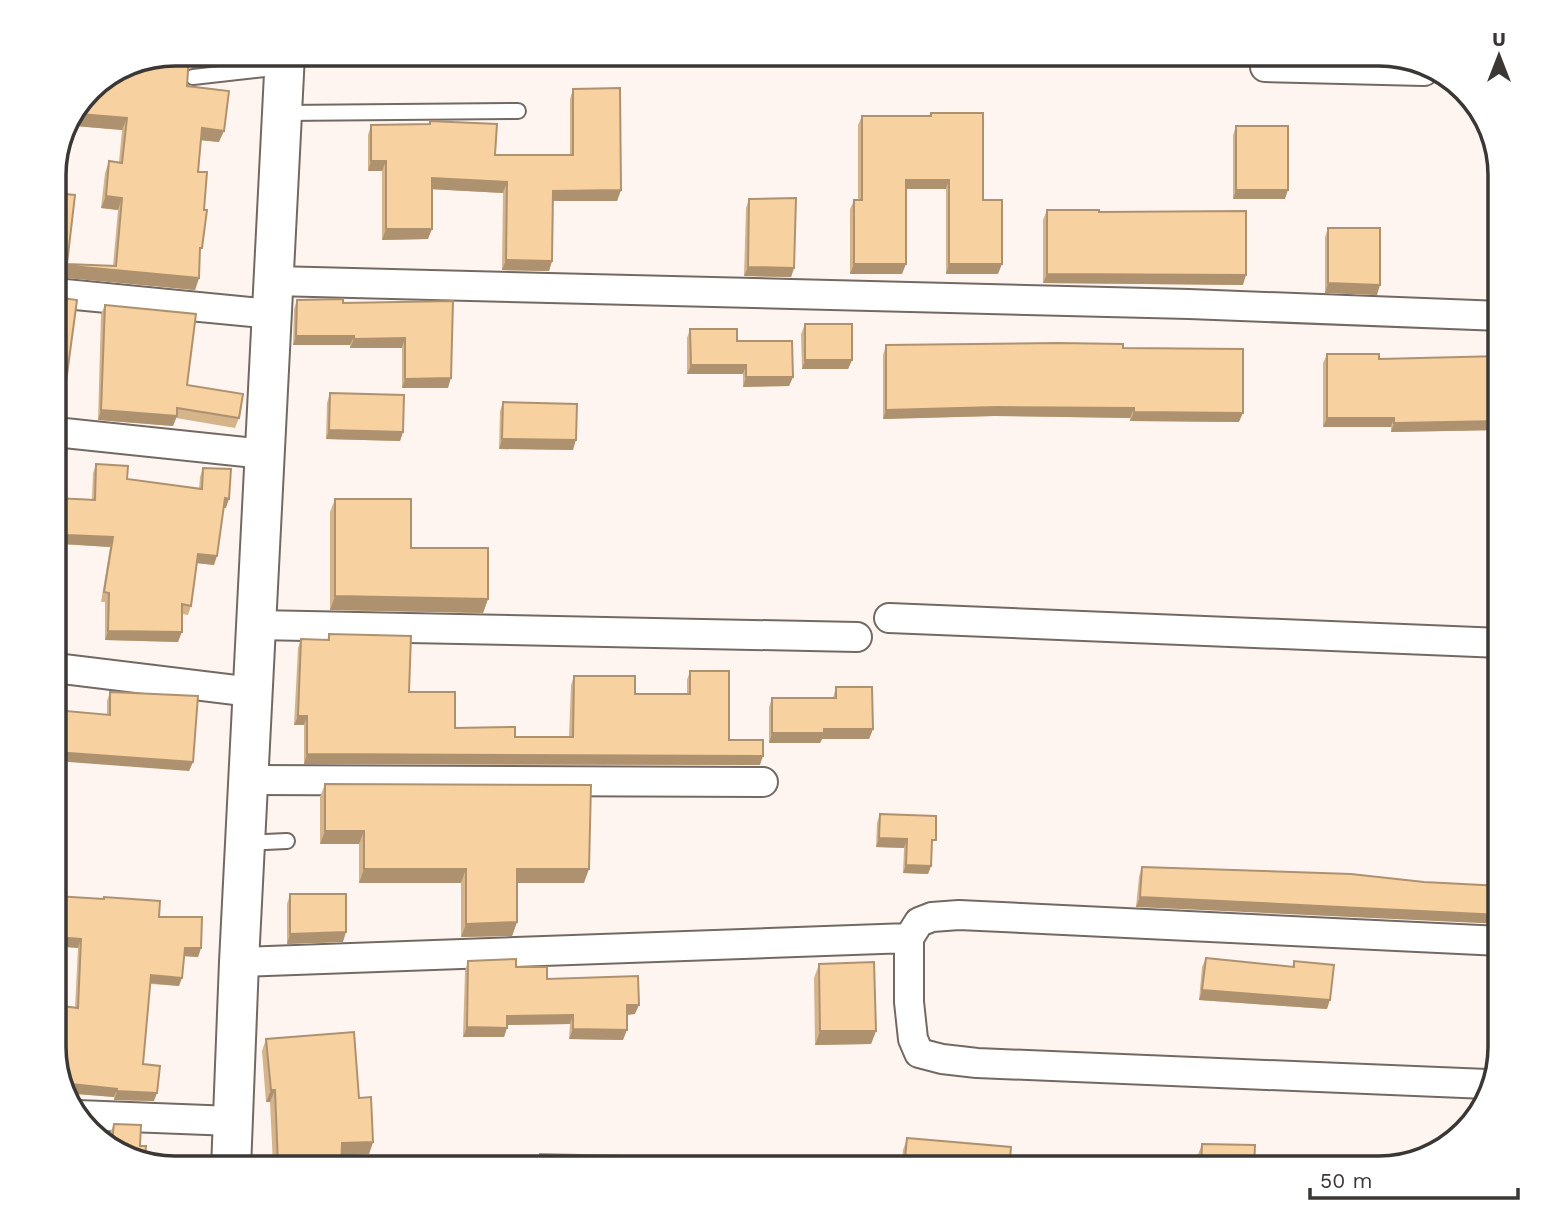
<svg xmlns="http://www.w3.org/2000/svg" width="1555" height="1223" font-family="'Work Sans',sans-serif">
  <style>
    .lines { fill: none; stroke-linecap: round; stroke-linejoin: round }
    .lane-casing { stroke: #736963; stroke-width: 18 }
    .street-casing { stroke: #736963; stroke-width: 32 }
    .secondary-casing { stroke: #736963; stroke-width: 42 }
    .lane { stroke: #fff; stroke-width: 14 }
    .street { stroke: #fff; stroke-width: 28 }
    .secondary { stroke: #fff; stroke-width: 38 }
    .wall { fill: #d5b48a }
    .shaded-wall { fill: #ae9270 }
    .building { fill: #f8d1a0; stroke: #ae9270; stroke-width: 2 }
    .rim { fill: none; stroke: #3b3734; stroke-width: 3.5 }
  </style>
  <rect width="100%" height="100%" fill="#fff5f0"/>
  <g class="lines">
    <g class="lane-casing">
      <path id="lane" d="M193,77L283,67
        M284,113L518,111
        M246,843L287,841"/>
    </g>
    <g class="street-casing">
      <path id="street" d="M1265,67L1424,71
        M274,281L1189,304L1501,316
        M55,293L272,314
        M55,432L264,454
        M889,618L1501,643
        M256,625L857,637
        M55,668L252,692
        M248,780L763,782
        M239,962L909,938
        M1487,1084L977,1063L942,1059L919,1053L913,1039L909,1002V938L919,922L932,917L959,915L1501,941
        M77,1115L233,1121"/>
    </g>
    <g class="secondary-casing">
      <path id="secondary" d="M231,1169L239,962L285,54"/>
    </g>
    <use href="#lane" class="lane"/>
    <use href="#street" class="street"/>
    <use href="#secondary" class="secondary"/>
  </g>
  <path class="wall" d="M95,85L187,86L219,142L201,140L198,172L199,278L195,290L57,276L67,264L113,266L118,210L101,208L105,173L109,161L119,162L122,130L75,126L76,110Z
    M573,89L621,190L617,201H553L552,261L549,271L502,270L503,193L432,189L428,239L382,240V171H368V135L371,125L429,124L430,121L495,155H570V99Z
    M931,113L983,200L998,274H946V189H906L902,274H850V209L854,200H858V125L862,116H930Z
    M1236,126L1285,199H1233V135Z
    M749,199L794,268L791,277L744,276L746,208Z
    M1047,210L1099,212L1243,285L1043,283V220Z
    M1328,228L1377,295L1325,293V237Z
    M297,300L343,303L453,301L448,388H402V348H350V345H293L294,309Z
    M105,305L187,385L239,418L235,428L176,418L173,426L98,420L101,314Z
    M805,324L852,360L848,369H802L801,334Z
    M690,329L737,341L793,377L789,386L743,387V374H687V338Z
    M886,345L1123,348L1239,422L1130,421V418L994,416L883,419V355Z
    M1327,354L1379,359L1501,356V430L1391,432V427H1323V363Z
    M330,393L403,432L400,441L326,439L327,403Z
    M503,402L573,450L499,449L500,411Z
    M96,464L127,479L199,489L200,477L203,468L226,508H223L214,565L197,563L191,606L188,615L182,614L178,642L105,640V602H101L110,547L62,544V541H55V498L92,499L93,473Z
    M335,499L488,599L483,613L330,610V512Z
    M329,634L409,692L455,728L515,737H569L571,685L574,676L635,694H687V680L690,671L729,740L760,765L304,764V725H294L298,648L301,639L327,640Z
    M836,687L873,729L869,739H822L820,743H769V707L772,698H833Z
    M110,692L193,762L189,771L107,715V701Z
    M325,784L584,883H517V922L512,936L461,937V883H359V844H320V797Z
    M880,814L933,849L932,848L931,866L928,874L903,873L904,848L876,847L877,823Z
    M1142,867L1424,882L1136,907L1139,877Z
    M290,894L343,942L287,944V904Z
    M55,896L159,917L201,948L198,957L184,956L179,986L150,984L143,1064L154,1101L114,1100V1097L64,1093L54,1055L75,1008L78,948L54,946Z
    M1206,958L1292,967L1294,961L1327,1009L1199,1000L1202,967Z
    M468,961L516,967L547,979L635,1014L627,1015L623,1040L569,1039L570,1024L507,1025L504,1037H463L465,971Z
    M819,964L876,1031L871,1044L815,1045L814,978Z
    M266,1039L359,1098L373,1142L369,1154L342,1155L341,1169H261L263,1164H273L270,1102H266L262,1051Z
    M114,1124L140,1146L110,1141V1133Z
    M907,1138L1009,1169H901L903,1150Z
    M1202,1144L1254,1169H1197V1157Z
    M540,1154L622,1169H536V1163Z"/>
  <path class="shaded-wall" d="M79,114L127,118L122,130L75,126Z
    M202,128L224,131L219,142L198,140Z
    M371,161H386L382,171H368Z
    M432,178L507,182L503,193L428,189Z
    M906,180H949L946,189H902Z
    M621,190L617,201H550L553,191Z
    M1236,190H1288L1285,199H1233Z
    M106,196L122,198L118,210L101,208Z
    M386,229H432L428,239L382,240Z
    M506,260L552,261L549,271L502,270Z
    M854,264H906L902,274H850Z
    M949,264H1002L998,274H946Z
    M61,265L199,278L195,290L55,277V266Z
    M748,267L794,268L791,277L744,276Z
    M1047,274L1246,275L1243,285L1043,283Z
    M1328,283L1380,285L1377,295L1325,293Z
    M296,336H354L350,345H293Z
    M405,338L402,348H350L354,339Z
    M805,360H852L848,369H802Z
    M691,365H746L743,374H687Z
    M746,377H793L789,386L743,387Z
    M451,378L448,388H402L405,379Z
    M63,404L59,416H55V405Z
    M997,407L1134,408L1130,418L994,416L883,419L886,410Z
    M101,410L177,416L173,426L98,420Z
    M1134,412L1243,413L1239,422L1130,421Z
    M1327,418H1394L1391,427H1323Z
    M1501,421V430L1391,432L1394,423Z
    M329,430L403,432L400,441L326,439Z
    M502,439L576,440L573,450L499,449Z
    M225,498L229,499L226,508H221Z
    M55,531L66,532L62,541H55Z
    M66,535L113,537L110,547L62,544Z
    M198,554L217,556L214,565L195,563Z
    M335,596L488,599L483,613L330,610Z
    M108,631L182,632L178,642L105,640Z
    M298,716H307L304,725H294Z
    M824,729H873L869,739H822L820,743H769L772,733Z
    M55,752L193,762L189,771L55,761Z
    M307,754L763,756L760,765L304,764Z
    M325,831H364L359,844H320Z
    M879,838L907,839L904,848L876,847Z
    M906,865L931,866L928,874L903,873Z
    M364,869H466L461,883H359Z
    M517,869H589L584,883H512Z
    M1140,897L1501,915V924L1136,907Z
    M517,922L512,936L461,937L466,924Z
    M346,932L343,942L287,944L290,934Z
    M54,937L81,939L78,948L54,946Z
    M185,948H201L198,957L182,956Z
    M151,975L182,978L179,986L148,983Z
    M1202,990L1330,1000L1327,1009L1199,1000Z
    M627,1005H639L635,1014L624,1015Z
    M573,1015L570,1024L504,1025L507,1016Z
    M467,1027L507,1028L504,1037H463Z
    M573,1029L627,1030L623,1040L569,1039Z
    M820,1031H876L871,1044L815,1045Z
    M62,1083L117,1089L114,1097L64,1093Z
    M271,1090H275L270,1102H266Z
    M117,1091L157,1093L154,1101L114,1100Z
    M373,1142L369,1154L338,1155L342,1143Z"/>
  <path class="building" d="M176,54H189L187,86L229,91L224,131L202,128L198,172H207L204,210H207L202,248H200L199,278L61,265L55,266V193L75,195L67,264L116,266L122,198L106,196L109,161L122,163L127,118L79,114L80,105L95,85Z
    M620,88L621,190L553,191L552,261L506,260L507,182L432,178V229H386V161H371V125L430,124V121L497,124L495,155H573V89Z
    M931,113H983V200H1002V264H949V180H906V264H854V200H862V116H931Z
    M1236,126H1288V190H1236Z
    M796,198L794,268L748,267L749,199Z
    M1047,210H1099V212L1246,211V275L1047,274Z
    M1328,228H1380V285L1328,283Z
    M55,297L77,300L63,404L55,405Z
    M343,299V303L453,301L451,378L405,379V338L354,339V336H296L297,300Z
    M105,305L196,314L187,385L243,394L239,418L177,408V416L101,410Z
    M805,324H852V360H805Z
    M690,329H737V341H792L793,377H746V365H691Z
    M1059,343L1123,344V348L1243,349V413L1134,412V408L997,407L886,410V345Z
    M1327,354H1379V359L1501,356V421L1394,423V418H1327Z
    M330,393L404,395L403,432L329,430Z
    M503,402L577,404L576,440L502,439Z
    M96,464L128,466L127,479L202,489L203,468L231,469L229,499L225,498L217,556L198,554L191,606L182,604V632L108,631L109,593L104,592L113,537L66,535V532L55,531V498L95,500Z
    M335,499H411V548H488V599L335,596Z
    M329,634L411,636L409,692H455V728L515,727V737H573L574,676H635V694H690V671H729V740H763V756L307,754V716H298L301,639L329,640Z
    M836,687H872L873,729H824V733H772V698H836Z
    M110,692L198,696L193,762L55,752V710L110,715Z
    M325,784L591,785L589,869H517V922L466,924V869H364V831H325Z
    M880,814L936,816V840H932L931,866L906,865L907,839L879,838Z
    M1142,867L1351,874L1424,882L1501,886V915L1140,897Z
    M290,894H346V932L290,934Z
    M55,896L104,899V897L160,901L159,917H202L201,948H185L182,978L151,975L143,1064L160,1066L157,1093L117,1091V1089L62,1083L54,1055V1005L78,1008L81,939L54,937Z
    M1206,958L1294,967V961L1334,965L1330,1000L1202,990Z
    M516,959V967H547V979L638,976L639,1005H627V1030L573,1029V1015L507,1016V1028L467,1027L468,961Z
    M874,962L876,1031H820L819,964Z
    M354,1032L359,1098L371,1097L373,1142L342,1143L341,1169H262L263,1164H278L275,1090H271L266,1039Z
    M114,1124L141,1125L140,1146H146L145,1157L100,1141L112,1142Z
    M907,1138L1011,1147L1009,1169H904Z
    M1202,1144L1255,1145L1254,1169H1201Z
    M540,1154L623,1156L622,1169H540Z
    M1106,1157L1151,1160L1150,1169H1105Z"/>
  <path d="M0 0H1555V1223H0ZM175 66H1379A109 109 0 0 1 1488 175V1047A109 109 0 0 1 1379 1156H175A109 109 0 0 1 66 1047V175A109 109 0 0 1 175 66Z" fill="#fff" fill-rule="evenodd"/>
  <path class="rim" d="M175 66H1379A109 109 0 0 1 1488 175V1047A109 109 0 0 1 1379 1156H175A109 109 0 0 1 66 1047V175A109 109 0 0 1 175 66Z"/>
  <g transform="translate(1499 56)" stroke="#ffffff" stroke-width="5" paint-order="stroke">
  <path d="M0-5L12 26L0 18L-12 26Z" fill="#3b3734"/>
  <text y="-10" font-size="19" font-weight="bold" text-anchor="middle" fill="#3b3734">U</text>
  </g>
  <path d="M1310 1188v10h208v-10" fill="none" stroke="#3b3734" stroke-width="3.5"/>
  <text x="1320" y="1188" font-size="21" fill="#3b3734" stroke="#ffffff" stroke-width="5" paint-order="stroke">50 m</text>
</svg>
